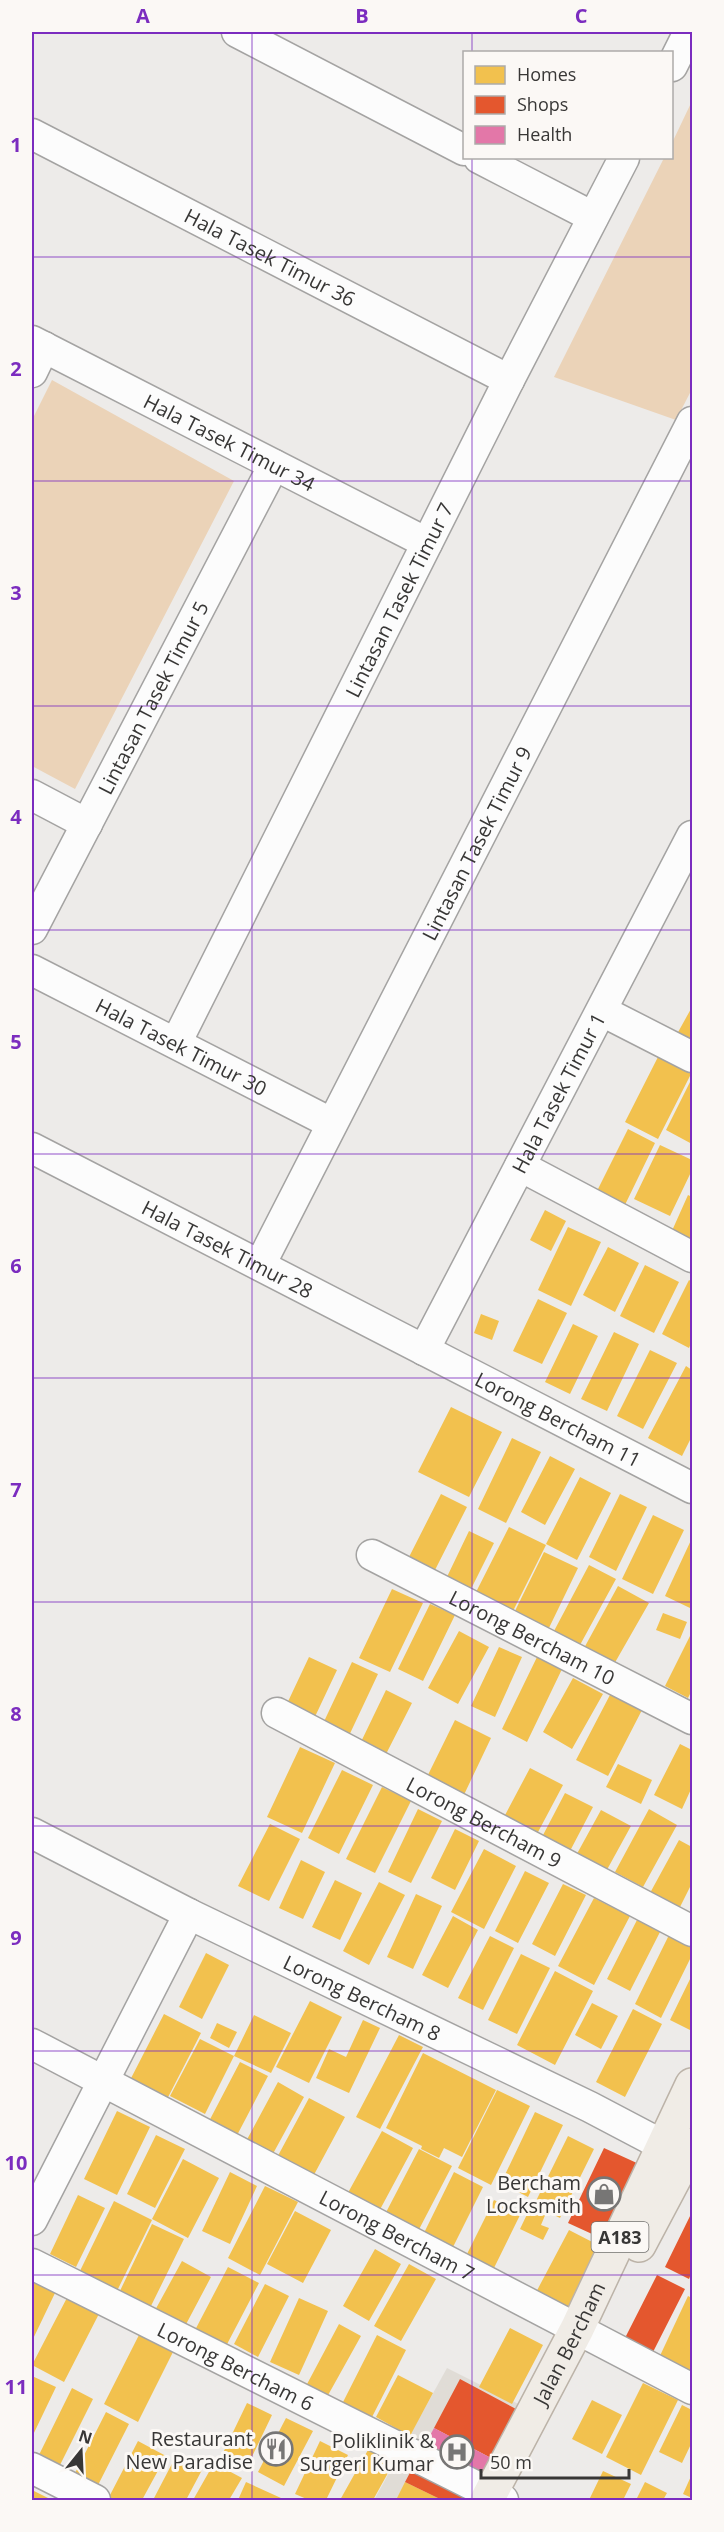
<svg xmlns="http://www.w3.org/2000/svg" width="724" height="2532" font-family="'Open Sans',sans-serif">
  <style>
    .built { fill: #e0dcd6 }
    .green { fill: #ebd3b8 }
    .homes { fill: #f2c14e }
    .shops { fill: #e4572e }
    .health { fill: #e377a8 }
    .lines { fill: none; stroke-linecap: round; stroke-linejoin: round }
    .minor-casing { stroke: #a4a3a2; stroke-width: 33 }
    .major-casing { stroke: #bcb3a8; stroke-width: 36 }
    .minor { stroke: #fcfcfc; stroke-width: 30 }
    .major { stroke: #f0ece6; stroke-width: 33 }
    .grid { fill: none; stroke: #7b2cbf; stroke-width: 1.5; stroke-opacity: 0.55 }
    .labels { text-anchor: middle; dominant-baseline: central; stroke-width: 6; stroke-linejoin: round; paint-order: stroke }
    .shield { fill: #fbf8f5; stroke: #72716f; stroke-width: 1.5 }
    .shield-label { font-size: 18px; font-weight: bold; fill: #383736 }
    .street-label { font-size: 20px; fill: #383736; stroke: #fbf8f5 }
    .poi-label { font-size: 20px; fill: #383736; stroke: #fbf8f5; text-anchor: end }
    .neatline { fill: none; stroke: #7b2cbf; stroke-width: 2 }
    .grid-label { font-size: 20px; text-anchor: middle; font-weight: bold; fill: #7b2cbf }
  </style>
  <rect width="100%" height="100%" fill="#edebe9"/>
  <path class="built" d="M447,2368L532,2411L486,2500H374Z"/>
  <path class="green" d="M692,101V389L676,420L554,377L664,158H672V143Z
    M52,380L234,481L75,789L32,766V420Z"/>
  <path class="homes" d="M692,1007V1043L677,1034Z
    M659,1055L692,1072L658,1139L625,1122Z
    M692,1078V1144L666,1130Z
    M628,1129L655,1143L622,1211L594,1197Z
    M660,1145L692,1160V1170L670,1216L634,1199Z
    M688,1195L692,1197V1243L671,1233Z
    M545,1210L566,1221L551,1251L530,1240Z
    M568,1227L601,1242L571,1306L538,1290Z
    M608,1247L639,1263L615,1312L583,1295Z
    M645,1265L679,1282L654,1333L620,1316Z
    M689,1280L692,1282V1341L689,1348L662,1334Z
    M538,1299L567,1313L542,1364L513,1351Z
    M481,1314L499,1321L492,1340L474,1333Z
    M573,1324L598,1336L570,1394L545,1382Z
    M614,1332L639,1344L607,1411L581,1399Z
    M650,1350L677,1363L643,1429L617,1416Z
    M686,1366L692,1370V1436L682,1456L648,1438Z
    M451,1407L502,1432L469,1497L418,1472Z
    M512,1438L541,1452L506,1523L478,1509Z
    M550,1456L575,1469L545,1525L521,1512Z
    M580,1477L611,1493L577,1560L546,1544Z
    M441,1494L467,1507L435,1570L409,1557Z
    M620,1494L647,1507L616,1571L589,1557Z
    M653,1515L684,1530L653,1594L622,1579Z
    M509,1527L546,1545L509,1619L472,1600Z
    M469,1531L494,1543L469,1593L445,1581Z
    M692,1538V1603L690,1608L665,1596Z
    M544,1552L578,1568L547,1632L513,1615Z
    M589,1565L616,1579L580,1645L554,1631Z
    M618,1586L649,1603L613,1666L583,1650Z
    M392,1589L423,1603L390,1672L359,1658Z
    M430,1604L455,1615L423,1681L398,1669Z
    M663,1613L687,1622L680,1639L656,1630Z
    M459,1631L489,1647L458,1704L428,1688Z
    M692,1632V1690L688,1698L665,1686Z
    M499,1647L522,1657L495,1717L471,1706Z
    M538,1655L563,1667L527,1742L502,1729Z
    M309,1657L337,1670L312,1723L284,1710Z
    M352,1662L378,1674L346,1742L320,1730Z
    M573,1678L603,1694L572,1749L543,1732Z
    M386,1690L412,1703L384,1758L359,1746Z
    M611,1693L642,1710L608,1776L576,1760Z
    M455,1720L491,1738L461,1801L424,1783Z
    M680,1744L692,1750V1787L682,1809L654,1795Z
    M300,1747L335,1763L302,1833L267,1817Z
    M618,1764L652,1780L641,1804L606,1787Z
    M530,1768L563,1785L537,1834L504,1817Z
    M342,1770L373,1785L339,1854L308,1838Z
    M382,1787L411,1801L375,1873L346,1859Z
    M565,1793L593,1807L570,1851L542,1837Z
    M418,1809L442,1821L411,1883L388,1872Z
    M649,1809L677,1825L643,1887L615,1872Z
    M601,1810L631,1826L603,1877L573,1861Z
    M270,1824L300,1839L269,1901L238,1886Z
    M455,1829L479,1841L455,1890L431,1878Z
    M679,1840L692,1847V1883L679,1909L650,1893Z
    M484,1849L516,1866L484,1929L451,1912Z
    M301,1860L325,1872L303,1919L279,1908Z
    M525,1871L549,1883L518,1943L495,1931Z
    M335,1880L362,1893L340,1940L312,1927Z
    M379,1882L405,1895L369,1965L343,1951Z
    M563,1884L586,1895L555,1956L532,1944Z
    M416,1894L442,1906L413,1969L387,1957Z
    M594,1898L630,1916L594,1985L558,1966Z
    M453,1916L478,1930L448,1988L422,1975Z
    M637,1920L660,1932L630,1991L607,1979Z
    M669,1935L692,1947V1955L661,2018L635,2004Z
    M490,1936L514,1948L483,2010L458,1998Z
    M206,1953L229,1965L202,2019L179,2007Z
    M521,1954L550,1968L517,2034L488,2020Z
    M555,1971L593,1991L555,2065L517,2045Z
    M692,1975V2031L670,2020Z
    M310,2001L342,2017L309,2083L276,2067Z
    M592,2003L618,2016L601,2049L575,2035Z
    M633,2009L662,2024L625,2097L596,2082Z
    M164,2014L201,2033L163,2107L126,2088Z
    M254,2015L291,2033L271,2073L234,2056Z
    M363,2020L380,2028L349,2093L316,2078L329,2049L346,2057Z
    M217,2023L237,2032L229,2048L210,2038Z
    M399,2035L423,2047L380,2129L356,2117Z
    M200,2039L234,2056L205,2114L170,2096Z
    M423,2053L496,2090L462,2157L444,2148L439,2158L421,2149L422,2146L386,2128Z
    M240,2062L268,2076L234,2141L206,2127Z
    M278,2082L304,2097L269,2161L243,2147Z
    M497,2090L530,2106L491,2185L458,2168Z
    M309,2098L345,2117L309,2184L273,2165Z
    M117,2111L150,2127L117,2195L84,2179Z
    M535,2112L563,2125L528,2197L501,2183Z
    M382,2131L413,2148L376,2217L344,2200Z
    M156,2135L185,2149L155,2208L127,2194Z
    M568,2136L594,2149L560,2218L534,2205Z
    M419,2149L452,2166L414,2239L381,2222Z
    M183,2159L219,2178L188,2238L152,2219Z
    M230,2172L257,2186L230,2244L202,2231Z
    M454,2172L483,2187L452,2249L423,2235Z
    M265,2186L298,2202L260,2275L228,2258Z
    M78,2195L105,2208L76,2267L50,2254Z
    M494,2200L521,2213L493,2270L466,2256Z
    M114,2201L152,2220L116,2293L78,2275Z
    M531,2206L546,2213L541,2225L549,2228L543,2240L520,2229Z
    M295,2211L331,2230L303,2283L267,2264Z
    M152,2224L184,2239L149,2310L118,2295Z
    M569,2230L602,2247L566,2315L533,2298Z
    M375,2249L401,2264L369,2321L343,2306Z
    M182,2261L211,2277L183,2330L153,2314Z
    M409,2264L436,2279L401,2341L374,2326Z
    M228,2267L259,2283L224,2350L193,2334Z
    M32,2281L55,2293L32,2341Z
    M265,2284L289,2296L258,2357L234,2344Z
    M70,2292L102,2308L64,2382L32,2365Z
    M688,2296L692,2298L691,2376L658,2360Z
    M299,2298L328,2311L299,2375L270,2362Z
    M339,2324L361,2336L327,2397L306,2386Z
    M510,2328L543,2345L512,2404L479,2387Z
    M140,2333L174,2350L138,2422L104,2404Z
    M377,2335L406,2350L369,2423L340,2408Z
    M398,2375L433,2393L410,2436L376,2417Z
    M32,2376L56,2387L32,2437Z
    M643,2383L678,2400L641,2475L606,2457Z
    M72,2388L93,2399L55,2475L34,2465Z
    M592,2400L622,2415L602,2454L572,2439Z
    M247,2403L272,2415L247,2467L222,2455Z
    M682,2405L692,2410V2442L682,2463L659,2452Z
    M106,2412L129,2424L95,2491L72,2479Z
    M286,2418L313,2431L284,2486L258,2472Z
    M138,2441L166,2456L142,2500H116L109,2497Z
    M320,2441L348,2455L326,2500H309L295,2494Z
    M368,2450L393,2464L373,2500H340Z
    M176,2456L202,2470L186,2500H153Z
    M214,2463L242,2478L229,2500H193Z
    M603,2471L631,2484L623,2500H589Z
    M692,2474V2498L683,2494Z
    M246,2482L281,2498L280,2500H238Z
    M405,2482L442,2500H396Z
    M645,2482L667,2493L663,2500H636Z
    M32,2490L48,2498L47,2500H32Z"/>
  <path class="shops" d="M604,2148L639,2164L603,2239L568,2223Z
    M692,2212V2272L689,2279L665,2267Z
    M657,2275L685,2289L653,2352L625,2338Z
    M460,2379L516,2409L491,2458L434,2428Z
    M413,2467L469,2495L467,2500H442L405,2482Z"/>
  <path class="health" d="M434,2428L491,2458L481,2477L424,2447Z"/>
  <g class="lines">
    <g class="minor-casing">
      <g id="minor">
        <path d="M237,32L464,150"/>
        <path d="M672,66L689,32"/>
        <path id="s1" d="M32,134L509,380"/>
        <path d="M479,158L593,217"/>
        <path id="s2" d="M32,341L427,543"/>
        <path d="M32,372L44,347"/>
        <path d="M32,795L87,824"/>
        <path id="s3" d="M32,929L274,465"/>
        <path id="s4" d="M32,970L331,1123"/>
        <path d="M602,1011L692,1057"/>
        <path id="s5" d="M176,1043L509,380L624,158"/>
        <path id="s6" d="M32,1148L692,1488"/>
        <path d="M520,1166L692,1257"/>
        <path id="s7" d="M260,1265L692,422"/>
        <path id="s8" d="M424,1350L692,836"/>
        <path id="s9" d="M372,1555L692,1719"/>
        <path id="s10" d="M277,1713L692,1931"/>
        <path id="s11" d="M32,1833L189,1914L590,2107L685,2157"/>
        <path id="s12" d="M32,2044L692,2389"/>
        <path d="M32,2220L189,1914"/>
        <path id="s13" d="M32,2264L503,2500"/>
        <path d="M32,2468L95,2500"/>
      </g>
    </g>
    <g class="major-casing">
      <g id="major">
        <path d="M639,2245L692,2145"/>
        <path id="s14" d="M487,2500L577,2329L692,2085"/>
      </g>
    </g>
    <use href="#minor" class="minor"/>
    <use href="#major" class="major"/>
  </g>
  <path class="grid" d="M252,32V2500M472,32V52M472,158V2500M32,257H692M32,481H692M32,706H692M32,930H692M32,1154H692M32,1378H692M32,1602H692M32,1826H692M32,2051H692M32,2275H692"/>
  <defs>
    <g id="shop-ring" transform="scale(1.725)"><circle r="9.5" fill="#fbf8f5" stroke="#777675" stroke-width="1.5"/><path d="M-5-2.5h2.3a2.7 3.5 0 0 1 5.4 0H5L5.5 6h-11ZM-1.5-2.5h3a1.5 2.3 0 0 0-3 0Z" fill="#777675"/></g>
    <g id="restaurant-ring" transform="scale(1.725)"><circle r="9.5" fill="#fbf8f5" stroke="#777675" stroke-width="1.5"/><path d="M-5-6h1v4h1v-4h1v4h1v-4h1v5L-1.5 .5V6h-2V.5L-5-1ZM5-6V6H3V1.5H1.5Q1.5-4 5-6Z" fill="#777675"/></g>
    <g id="hospital-ring" transform="scale(1.725)"><circle r="9.5" fill="#fbf8f5" stroke="#777675" stroke-width="1.5"/><path d="M-5-5h3v3.5h4V-5h3V5h-3V1.5h-4V5h-3Z" fill="#777675"/></g>
  </defs>
  <g fill-rule="evenodd">
    <use href="#shop-ring" x="604" y="2194"/>
    <use href="#restaurant-ring" x="276" y="2449"/>
    <use href="#hospital-ring" x="457" y="2452"/>
  </g>
  <g class="labels">
    <rect class="shield" x="591.5" y="2222" width="57" height="30" rx="4.5"/>
    <g class="shield-label">
      <text x="620" y="2237">A183</text>
    </g>
    <g class="street-label">
      <text stroke="none"><textPath href="#s1" startOffset="268">Hala Tasek Timur 36</textPath></text>
      <text stroke="none"><textPath href="#s2" startOffset="222">Hala Tasek Timur 34</textPath></text>
      <text stroke="none"><textPath href="#s5" startOffset="496">Lintasan Tasek Timur 7</textPath></text>
      <text stroke="none"><textPath href="#s3" startOffset="261">Lintasan Tasek Timur 5</textPath></text>
      <text stroke="none"><textPath href="#s7" startOffset="474">Lintasan Tasek Timur 9</textPath></text>
      <text stroke="none"><textPath href="#s4" startOffset="168">Hala Tasek Timur 30</textPath></text>
      <text stroke="none"><textPath href="#s8" startOffset="290">Hala Tasek Timur 1</textPath></text>
      <text stroke="none"><textPath href="#s6" startOffset="220">Hala Tasek Timur 28</textPath></text>
      <text stroke="none"><textPath href="#s6" startOffset="592">Lorong Bercham 11</textPath></text>
      <text stroke="none"><textPath href="#s9" startOffset="180">Lorong Bercham 10</textPath></text>
      <text stroke="none"><textPath href="#s10" startOffset="234">Lorong Bercham 9</textPath></text>
      <text stroke="none"><textPath href="#s11" startOffset="369">Lorong Bercham 8</textPath></text>
      <text stroke="none"><textPath href="#s12" startOffset="412">Lorong Bercham 7</textPath></text>
      <text stroke="none"><textPath href="#s14" startOffset="177">Jalan Bercham</textPath></text>
      <text stroke="none"><textPath href="#s13" startOffset="228">Lorong Bercham 6</textPath></text>
    </g>
    <g class="poi-label">
      <text x="581" y="2182">Bercham<tspan x="581" dy="23">Locksmith</tspan></text>
      <text x="253" y="2438">Restaurant<tspan x="253" dy="23">New Paradise</tspan></text>
      <text x="434" y="2440">Poliklinik &amp;<tspan x="434" dy="23">Surgeri Kumar</tspan></text>
    </g>
  </g>
  <rect width="724" height="2532" fill="none" stroke="#fbf8f5" stroke-width="66"/>
  <rect x="463" y="51" width="210" height="108" fill="#fbf8f5" stroke="#adaba9" stroke-width="1.5"/>
  <rect x="475" y="66" width="30" height="18" fill="#f2c14e" stroke="#adaba9" stroke-width="1.5"/>
  <text x="517" y="81" font-size="18" fill="#383736">Homes</text>
  <rect x="475" y="96" width="30" height="18" fill="#e4572e" stroke="#adaba9" stroke-width="1.5"/>
  <text x="517" y="111" font-size="18" fill="#383736">Shops</text>
  <rect x="475" y="126" width="30" height="18" fill="#e377a8" stroke="#adaba9" stroke-width="1.5"/>
  <text x="517" y="141" font-size="18" fill="#383736">Health</text>
  <g transform="translate(81 2451) rotate(18)" stroke="#fbf8f5" stroke-width="4.5" paint-order="stroke">
  <path d="M0-4.5L10 22L0 15L-10 22Z" fill="#383736"/>
  <text y="-9" font-size="16" font-weight="bold" text-anchor="middle" fill="#383736">N</text>
  </g>
  <path d="M481 2469v9h148v-9" fill="none" stroke="#383736" stroke-width="3"/>
  <text x="490" y="2469" font-size="18" fill="#383736" stroke="#fbf8f5" stroke-width="4.5" paint-order="stroke">50 m</text>
  <rect x="33" y="33" width="658" height="2466" class="neatline"/>
  <g class="grid-label">
    <text x="143" y="23">A</text>
    <text x="362" y="23">B</text>
    <text x="581" y="23">C</text>
    <text x="16" y="152">1</text>
    <text x="16" y="376">2</text>
    <text x="16" y="600">3</text>
    <text x="16" y="824">4</text>
    <text x="16" y="1049">5</text>
    <text x="16" y="1273">6</text>
    <text x="16" y="1497">7</text>
    <text x="16" y="1721">8</text>
    <text x="16" y="1945">9</text>
    <text x="16" y="2170">10</text>
    <text x="16" y="2394">11</text>
  </g>
</svg>
